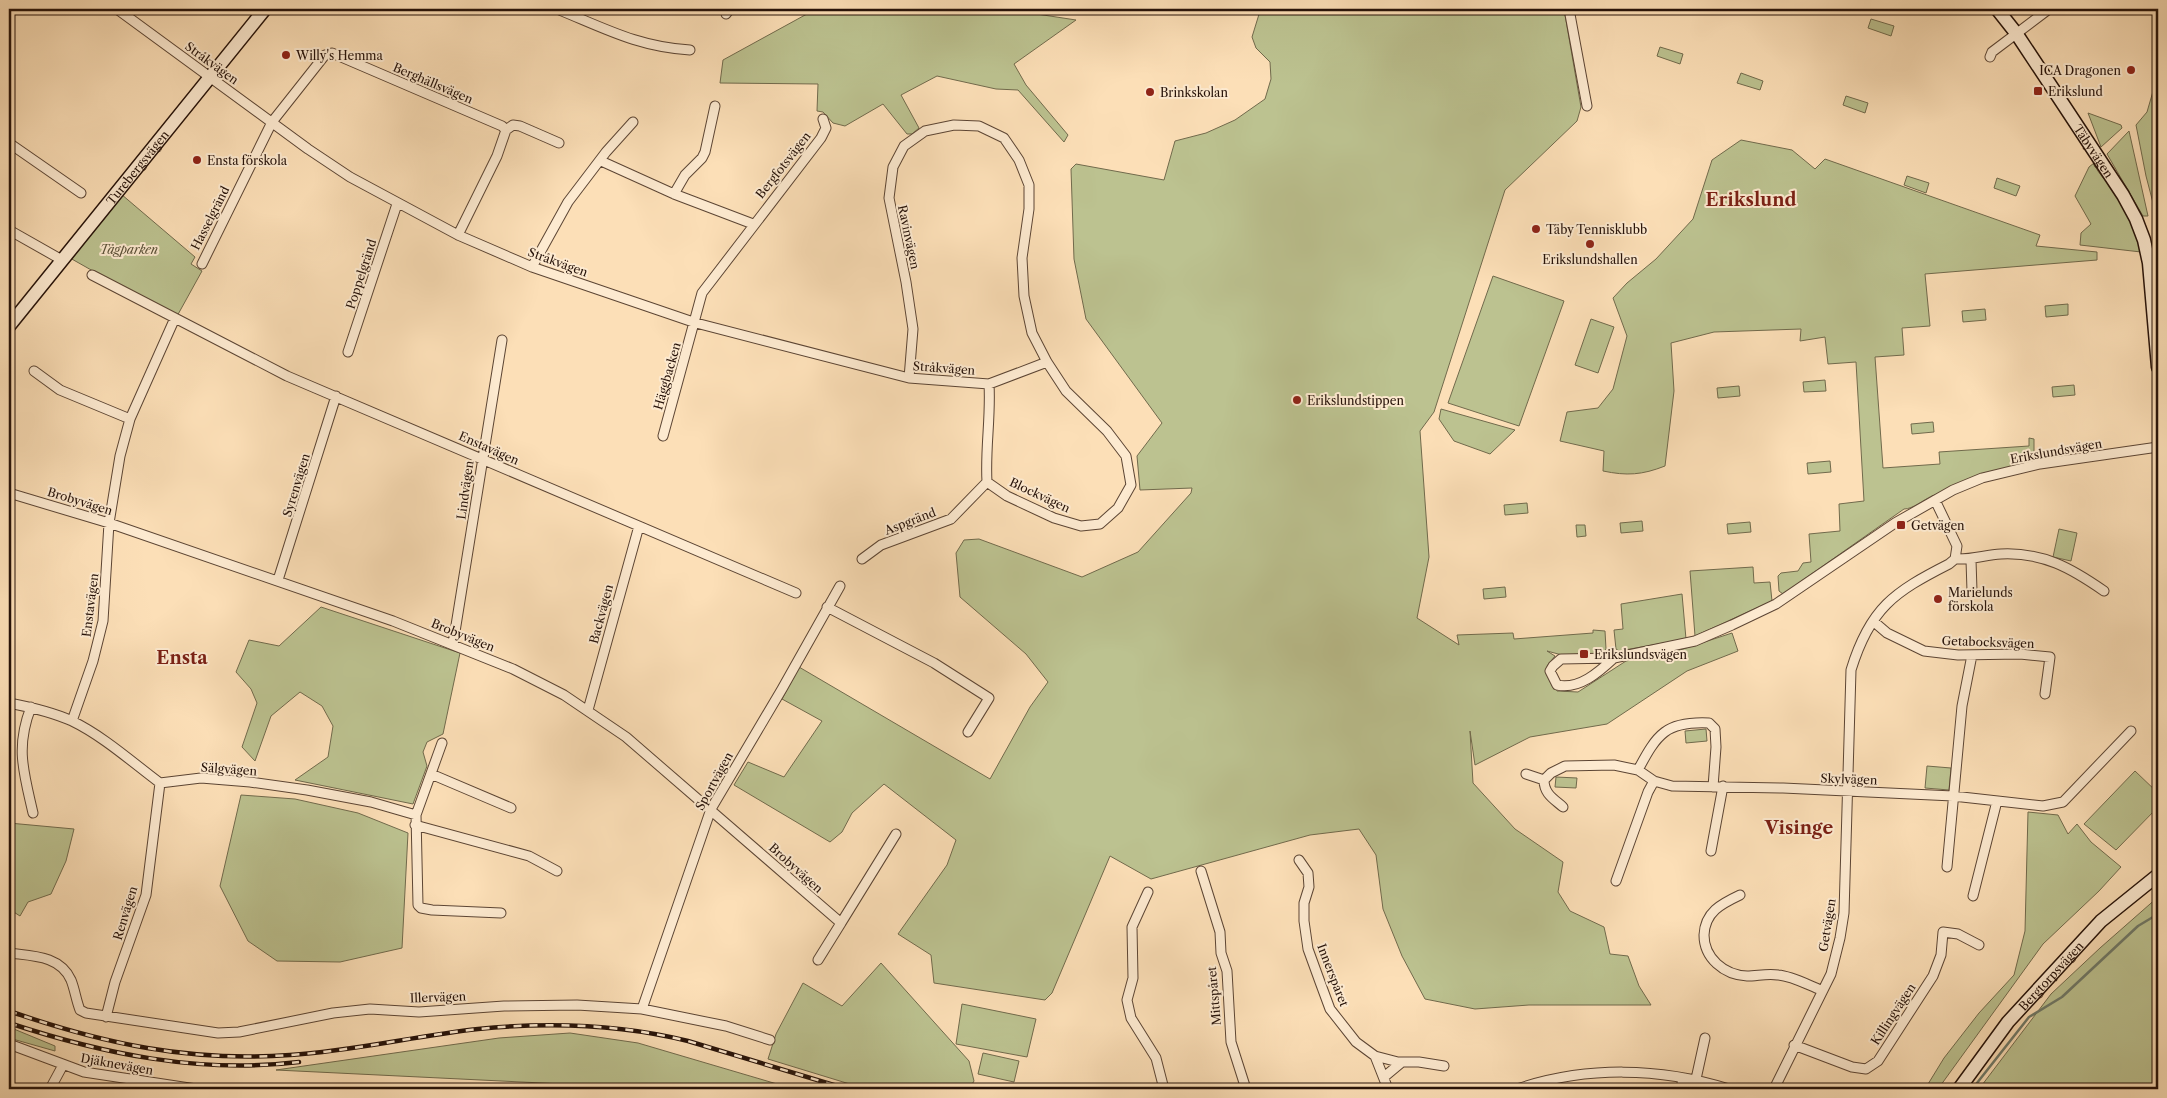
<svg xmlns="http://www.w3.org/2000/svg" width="2167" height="1098" font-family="'Libre Caslon Text',serif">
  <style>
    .green { fill: #bcc290; stroke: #716a4c }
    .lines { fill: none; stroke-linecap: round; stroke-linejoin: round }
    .stream { stroke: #6f7968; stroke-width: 2.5 }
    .street-casing { stroke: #5c4534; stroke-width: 11 }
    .secondary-casing { stroke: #261209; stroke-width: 15 }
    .street { stroke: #fdead0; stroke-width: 9 }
    .secondary { stroke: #fdead0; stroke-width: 12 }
    .rail-casing { stroke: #261209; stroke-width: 4.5 }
    .rail { stroke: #fdead0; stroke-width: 2.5; stroke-dasharray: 8; stroke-linecap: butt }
    .poi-dot { fill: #8f2418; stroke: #fdead0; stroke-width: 2 }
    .labels { text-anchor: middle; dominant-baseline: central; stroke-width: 4; stroke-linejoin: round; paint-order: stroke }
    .poi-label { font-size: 12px; fill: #261209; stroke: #fdead0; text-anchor: start }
    .street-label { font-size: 12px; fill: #261209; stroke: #fdead0 }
    .park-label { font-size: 12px; font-style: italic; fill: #5a5038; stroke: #fdead0 }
    .district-label { font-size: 18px; font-weight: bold; fill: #7a1f14; stroke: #fdead0 }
  </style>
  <rect width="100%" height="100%" fill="#fcdfb7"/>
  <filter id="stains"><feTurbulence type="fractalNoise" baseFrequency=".004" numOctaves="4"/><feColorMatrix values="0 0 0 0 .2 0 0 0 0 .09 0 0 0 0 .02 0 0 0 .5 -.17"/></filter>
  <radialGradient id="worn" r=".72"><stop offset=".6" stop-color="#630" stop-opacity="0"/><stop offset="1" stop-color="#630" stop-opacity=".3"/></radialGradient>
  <path class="green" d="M816,9H1004L1076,20L1014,64L1026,85L1068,135L1064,142L1018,90L996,89L937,76L901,95L919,128L912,134H907L883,104L845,126L833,123L823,112L817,111L818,84L720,83L723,60Z
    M1279,9H1564L1581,107L1577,121L1505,190L1434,412L1420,431L1429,557L1417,618L1459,645L1457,635L1513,633L1514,639L1593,633V630L1605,631L1606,649L1603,653L1562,655L1547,651L1555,656L1547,666L1557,691L1578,692L1626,661L1680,650L1732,633L1738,651L1687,671L1607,724L1530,737L1475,765L1470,731L1473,783L1515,829L1563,862L1558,892L1570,911L1604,927L1610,954L1628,956L1639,986L1651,1005H1529L1475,1009L1425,999L1402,956L1383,909L1376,855L1359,829L1310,835L1151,879L1110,856L1052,993L1045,1000L934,983L931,955L898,934L947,865L956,840L884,784L852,813L842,832L830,842L734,785L748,762L784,777L822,721L782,699L799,667L990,779L1030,707L1048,682L1026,654L960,597L956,553L964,540L979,539L1082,577L1138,552L1191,493L1192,488L1140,490L1137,456L1162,423L1086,319L1074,259L1071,169L1076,164L1164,180L1175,141L1206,133L1235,120L1265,99L1271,79L1270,62L1256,48L1252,37L1260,11Z
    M1871,19L1894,26L1891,36L1868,28Z
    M1660,47L1683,54L1680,64L1657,56Z
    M1741,73L1763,81L1760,90L1737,83Z
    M2156,81L2158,82V222L2146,176L2136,125L2147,112Z
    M1846,96L1868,103L1865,113L1843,105Z
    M2088,113L2121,125L2122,128L2101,147Z
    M2129,131L2148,216H2143L2107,154Z
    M1741,140L1792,150L1815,169L1825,159L2040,235L2036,246L2097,252V260L1925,274L1930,326L1902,328L1904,355L1875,357L1883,468L1940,464L1939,452L2029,446V438L2034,439V455L2030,460C1997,471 1964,483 1932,496C1923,500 1913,509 1904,509L1783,594L1779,591L1778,576L1781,573L1798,571L1803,563L1811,562L1809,534L1840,531L1839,504L1864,501L1856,362L1828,364L1825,337L1800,341L1801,329L1714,332L1671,343L1674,391L1665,466C1642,475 1627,476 1603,471L1604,451L1560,441L1567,412L1598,408L1613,389L1627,336L1613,298L1627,283L1656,259L1693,219L1712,160Z
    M2094,163C2097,172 2103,177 2109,185C2123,205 2137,228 2141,252L2080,245L2081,233L2091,224L2075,196L2089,167Z
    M1907,176L1929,183L1926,193L1904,185Z
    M1997,178L2020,186L2016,196L1994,188Z
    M121,194L195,257L191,264L202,271L176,318L70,258Z
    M1493,276L1564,301L1519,426L1448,403Z
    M2068,304V315L2046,317L2045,306Z
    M1985,309L1986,320L1963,322L1962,311Z
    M1591,319L1614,327L1598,373L1575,365Z
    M1825,380L1826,391L1804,392L1803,382Z
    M2074,385L2075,395L2053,397L2052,387Z
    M1739,386L1740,396L1718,398L1717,388Z
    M1441,409L1515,430L1490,454L1454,441L1439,419Z
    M1933,422L1934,432L1912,434L1911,424Z
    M1830,461L1831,472L1808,474L1807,463Z
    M1527,503L1528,513L1505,515L1504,505Z
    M1642,521L1643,531L1621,533L1620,523Z
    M1750,522L1751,532L1728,534L1727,524Z
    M1576,525H1585L1586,536L1577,537Z
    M2059,529L2077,533L2071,561L2053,557Z
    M1753,567L1754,583L1770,582L1772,601L1695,636L1690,571Z
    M1505,587L1506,597L1484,599L1483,589Z
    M1682,594L1686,639L1619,651L1616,649L1614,630L1623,629L1621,604Z
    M321,607L460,653L443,734L427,742L423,752L427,766L413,804L295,780L328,757L333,726L322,706L300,692L271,716L255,761L242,747L257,703L251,689L236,672L249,640L279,646Z
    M1706,729L1707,741L1686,743L1685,731Z
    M1927,766L1951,768L1949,790L1925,788Z
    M2135,771L2158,793V807L2116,850L2084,824Z
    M1556,777L1577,778L1576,788L1555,787Z
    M241,795L295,799L358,813L408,833L402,948L340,962L277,961L248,941L220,886Z
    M2028,812L2058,815L2068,834L2077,824L2091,842L2121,867L2099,891L2043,944L1938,1089H1925L1944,1058L1979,1013L2014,975L2025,931Z
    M9,823L74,829L66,861L51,894L28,902L20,916L9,909Z
    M2158,897V1089H1979L2051,994L2100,948Z
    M881,963L969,1061L974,1081L969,1089H866L768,1059L776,1034L803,983L842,1006Z
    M962,1004L1036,1019L1027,1057L956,1044Z
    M9,1027L55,1046V1051L9,1038Z
    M570,1033L638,1043L794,1089H665L276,1070L499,1038Z
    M983,1053L1019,1061L1014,1082L978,1074Z"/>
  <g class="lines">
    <path class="stream" d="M1975,1089L1977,1083L2029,1017L2062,997L2138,926L2158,914"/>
    <g class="street-casing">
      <path id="street" d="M117,9L308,149L350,177L458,235L532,267L696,323L909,378L989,384L1047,362
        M557,9C604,28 638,47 690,50
        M1569,9L1587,106
        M726,14L730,9
        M1990,57L1992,52L2049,9
        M9,143L81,193
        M601,161L674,194L753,224
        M674,194L685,175L702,158L705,152L715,106
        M9,230L62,260
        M458,235L497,156L506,130
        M202,264L272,122L325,55L332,53L502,126L506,130L513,125L520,126L559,143
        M532,267L568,202L606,152L633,122
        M92,275L287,376L796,593
        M348,352L397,204
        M34,371L60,390L130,419
        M909,378L913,329L906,282L889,198L893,167L904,146L925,131L954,125L979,126L1004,138L1019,160L1029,185V209L1022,258L1024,296L1032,333L1047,362L1066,391L1107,431L1126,456L1131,485L1118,508L1100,524L1081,526L1054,518L1007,496L987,482
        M663,436L702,293L821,138L826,128L823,119
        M987,482C985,449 991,417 989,384
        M9,493L109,523L393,621L513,669L564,695L626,737L841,923L896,834
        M862,559L881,545L951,519L987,482
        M1955,559C1971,560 1985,555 2001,554C2043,552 2071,568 2104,591
        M1971,560L1972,591
        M278,580L336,396
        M827,607L934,663L989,698L968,732
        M1873,621L1887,633L1924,651L1958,655L2020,654L2050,657L2045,694
        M453,644L502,340
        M1614,658C1599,672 1579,690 1557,685L1550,671L1553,666L1561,659L1614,658L1695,641L1732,625L1776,604L1895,523L1953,490L1982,478L2040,464L2158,447
        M9,703C30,707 52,712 72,721C103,736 132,762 160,783L201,778L250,782L307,790L371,802L416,815
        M31,707C15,748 24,773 33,813
        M588,710L639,526
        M72,721L93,661L103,621L109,523L120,456L130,419L175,318
        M442,743L416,815L418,905L421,908L432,910L501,913
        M1638,770C1657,734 1666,721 1709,723L1715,729L1716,747L1713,787
        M431,774L511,808
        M1526,774L1544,780
        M1563,807C1554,799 1544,794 1544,780L1551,773L1565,766L1614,765L1638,770L1654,781L1672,786L1783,788L1953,796L2043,806L2063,802L2131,731
        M415,825L529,856L557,871
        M1711,851L1723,786
        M1299,860L1308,873L1309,887L1304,903V921L1308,949L1320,982L1330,1009L1356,1042L1375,1056L1388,1089
        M1947,867L1962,706L1972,655
        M1201,871L1220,932L1221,953L1227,971L1231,1042L1246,1089
        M1616,881L1648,792L1654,781
        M1148,892L1132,927L1133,978L1127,1000L1131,1018L1156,1058L1164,1089
        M1740,895C1721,904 1705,912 1704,935C1704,958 1724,975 1747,976C1757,976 1768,973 1778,975C1792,976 1808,985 1821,990
        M1973,896L1997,801
        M9,953C31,956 60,955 71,980C75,990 76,1000 80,1010L86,1013L218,1033L239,1032L333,1013L370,1009L419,1012L504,1006L577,1005L642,1009L726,1026L770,1040
        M818,960L841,923
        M642,1009L711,809L782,689L840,586
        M106,1017L115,982L146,895L160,783
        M9,1044L84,1072L196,1089
        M1794,1045L1852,1067L1866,1069L1878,1061L1933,976L1941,955L1943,932L1958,934L1979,945
        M1375,1056L1398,1062H1419L1444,1066
        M1384,1077L1402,1062
        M1696,1079L1705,1038
        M50,1089L63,1065
        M1517,1089C1586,1066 1660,1067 1729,1089
        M1681,1089L1683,1078
        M1774,1089L1831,974L1840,938L1844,913L1851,670C1870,608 1894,592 1949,564L1955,559L1957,546L1935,500"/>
    </g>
    <g class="secondary-casing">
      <g id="secondary">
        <path id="s1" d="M1997,9L2016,33L2123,195L2136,219L2144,240L2149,263L2158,367"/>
        <path id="s2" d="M9,326L265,9"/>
        <path id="s3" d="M1959,1089L2008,1022L2101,921L2158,875"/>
      </g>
    </g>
    <use href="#street" class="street"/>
    <use href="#secondary" class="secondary"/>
    <g class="rail-casing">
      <path id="rail" d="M9,1011C104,1044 189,1062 290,1055C353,1051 415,1036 478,1029C548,1022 619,1024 688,1041L847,1089
        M9,1023C103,1054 200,1074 299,1062"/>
    </g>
    <use href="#rail" class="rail"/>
  </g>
  <g class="poi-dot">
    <circle cx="286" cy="55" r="5"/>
    <circle cx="2131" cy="70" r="5"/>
    <rect x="2033" y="86" width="10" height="10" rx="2.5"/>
    <circle cx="1150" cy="92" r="5"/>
    <circle cx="197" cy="160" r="5"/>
    <circle cx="1536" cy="229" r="5"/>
    <circle cx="1590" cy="244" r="5"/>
    <circle cx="1297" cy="400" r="5"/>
    <rect x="1896" y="520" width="10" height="10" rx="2.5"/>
    <circle cx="1938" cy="599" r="5"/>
    <rect x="1579" y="649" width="10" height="10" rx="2.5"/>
  </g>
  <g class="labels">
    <g class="poi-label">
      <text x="296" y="55">Willy's Hemma</text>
      <text x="2121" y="70" text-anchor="end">ICA Dragonen</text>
      <text x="2048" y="91">Erikslund</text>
      <text x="1160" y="92">Brinkskolan</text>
      <text x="207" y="160">Ensta förskola</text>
      <text x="1546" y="229">Täby Tennisklubb</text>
      <text x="1590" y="259" text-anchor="middle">Erikslundshallen</text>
      <text x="1307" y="400">Erikslundstippen</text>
      <text x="1911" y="525">Getvägen</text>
      <text x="1948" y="592">Marielunds<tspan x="1948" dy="14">förskola</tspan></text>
      <text x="1594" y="654">Erikslundsvägen</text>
    </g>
    <g class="street-label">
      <text transform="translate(212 63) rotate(36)">Stråkvägen</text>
      <text transform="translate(433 83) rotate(23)">Berghällsvägen</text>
      <text stroke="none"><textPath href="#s1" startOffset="172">Täbyvägen</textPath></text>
      <text transform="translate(783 165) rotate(-52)">Bergfotsvägen</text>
      <text stroke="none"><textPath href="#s2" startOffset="204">Turebergsvägen</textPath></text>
      <text transform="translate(210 218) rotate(-63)">Hasselgränd</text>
      <text transform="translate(909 237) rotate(78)">Ravinvägen</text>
      <text transform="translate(558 262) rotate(20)">Stråkvägen</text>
      <text transform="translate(361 274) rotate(-72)">Poppelgränd</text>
      <text transform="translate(944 368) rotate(4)">Stråkvägen</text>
      <text transform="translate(667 376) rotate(-74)">Häggbacken</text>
      <text transform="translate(489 448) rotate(24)">Enstavägen</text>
      <text transform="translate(2056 451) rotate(-10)">Erikslundsvägen</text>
      <text transform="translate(296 485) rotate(-73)">Syrenvägen</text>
      <text transform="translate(465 490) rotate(-82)">Lindvägen</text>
      <text transform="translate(1040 495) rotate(25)">Blockvägen</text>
      <text transform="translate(80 501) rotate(17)">Brobyvägen</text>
      <text transform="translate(910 521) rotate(-21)">Aspgränd</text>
      <text transform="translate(90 605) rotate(-83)">Enstavägen</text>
      <text transform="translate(601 614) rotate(-75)">Backvägen</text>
      <text transform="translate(463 635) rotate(22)">Brobyvägen</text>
      <text transform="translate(1988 642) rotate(2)">Getabocksvägen</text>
      <text transform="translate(229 769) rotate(4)">Sälgvägen</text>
      <text transform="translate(1849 779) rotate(2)">Skylvägen</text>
      <text transform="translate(714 781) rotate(-61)">Sportvägen</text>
      <text transform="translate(796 868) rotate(42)">Brobyvägen</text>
      <text transform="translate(125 913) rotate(-73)">Renvägen</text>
      <text transform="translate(1827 925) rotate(-81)">Getvägen</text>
      <text transform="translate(1333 975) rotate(69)">Innerspåret</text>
      <text stroke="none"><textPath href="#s3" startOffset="146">Bergtorpsvägen</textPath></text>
      <text transform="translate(1214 996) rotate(-95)">Mittspåret</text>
      <text transform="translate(438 997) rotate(-2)">Illervägen</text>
      <text transform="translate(1893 1014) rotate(-57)">Killingvägen</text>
      <text transform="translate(117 1064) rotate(10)">Djäknevägen</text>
    </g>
    <g class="park-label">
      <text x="129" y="249">Tågparken</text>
    </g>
    <g class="district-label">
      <text x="1751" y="200">Erikslund</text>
      <text x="182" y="658">Ensta</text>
      <text x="1799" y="828">Visinge</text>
    </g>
  </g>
  <rect width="2167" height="1098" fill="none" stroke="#fcdfb7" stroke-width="30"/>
  <rect x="10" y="10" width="2147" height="1078" fill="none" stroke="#261209" stroke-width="2.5"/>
  <rect x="15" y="15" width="2137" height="1068" fill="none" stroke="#261209"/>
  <rect width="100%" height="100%" filter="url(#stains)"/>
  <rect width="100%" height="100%" fill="url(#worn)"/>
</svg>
